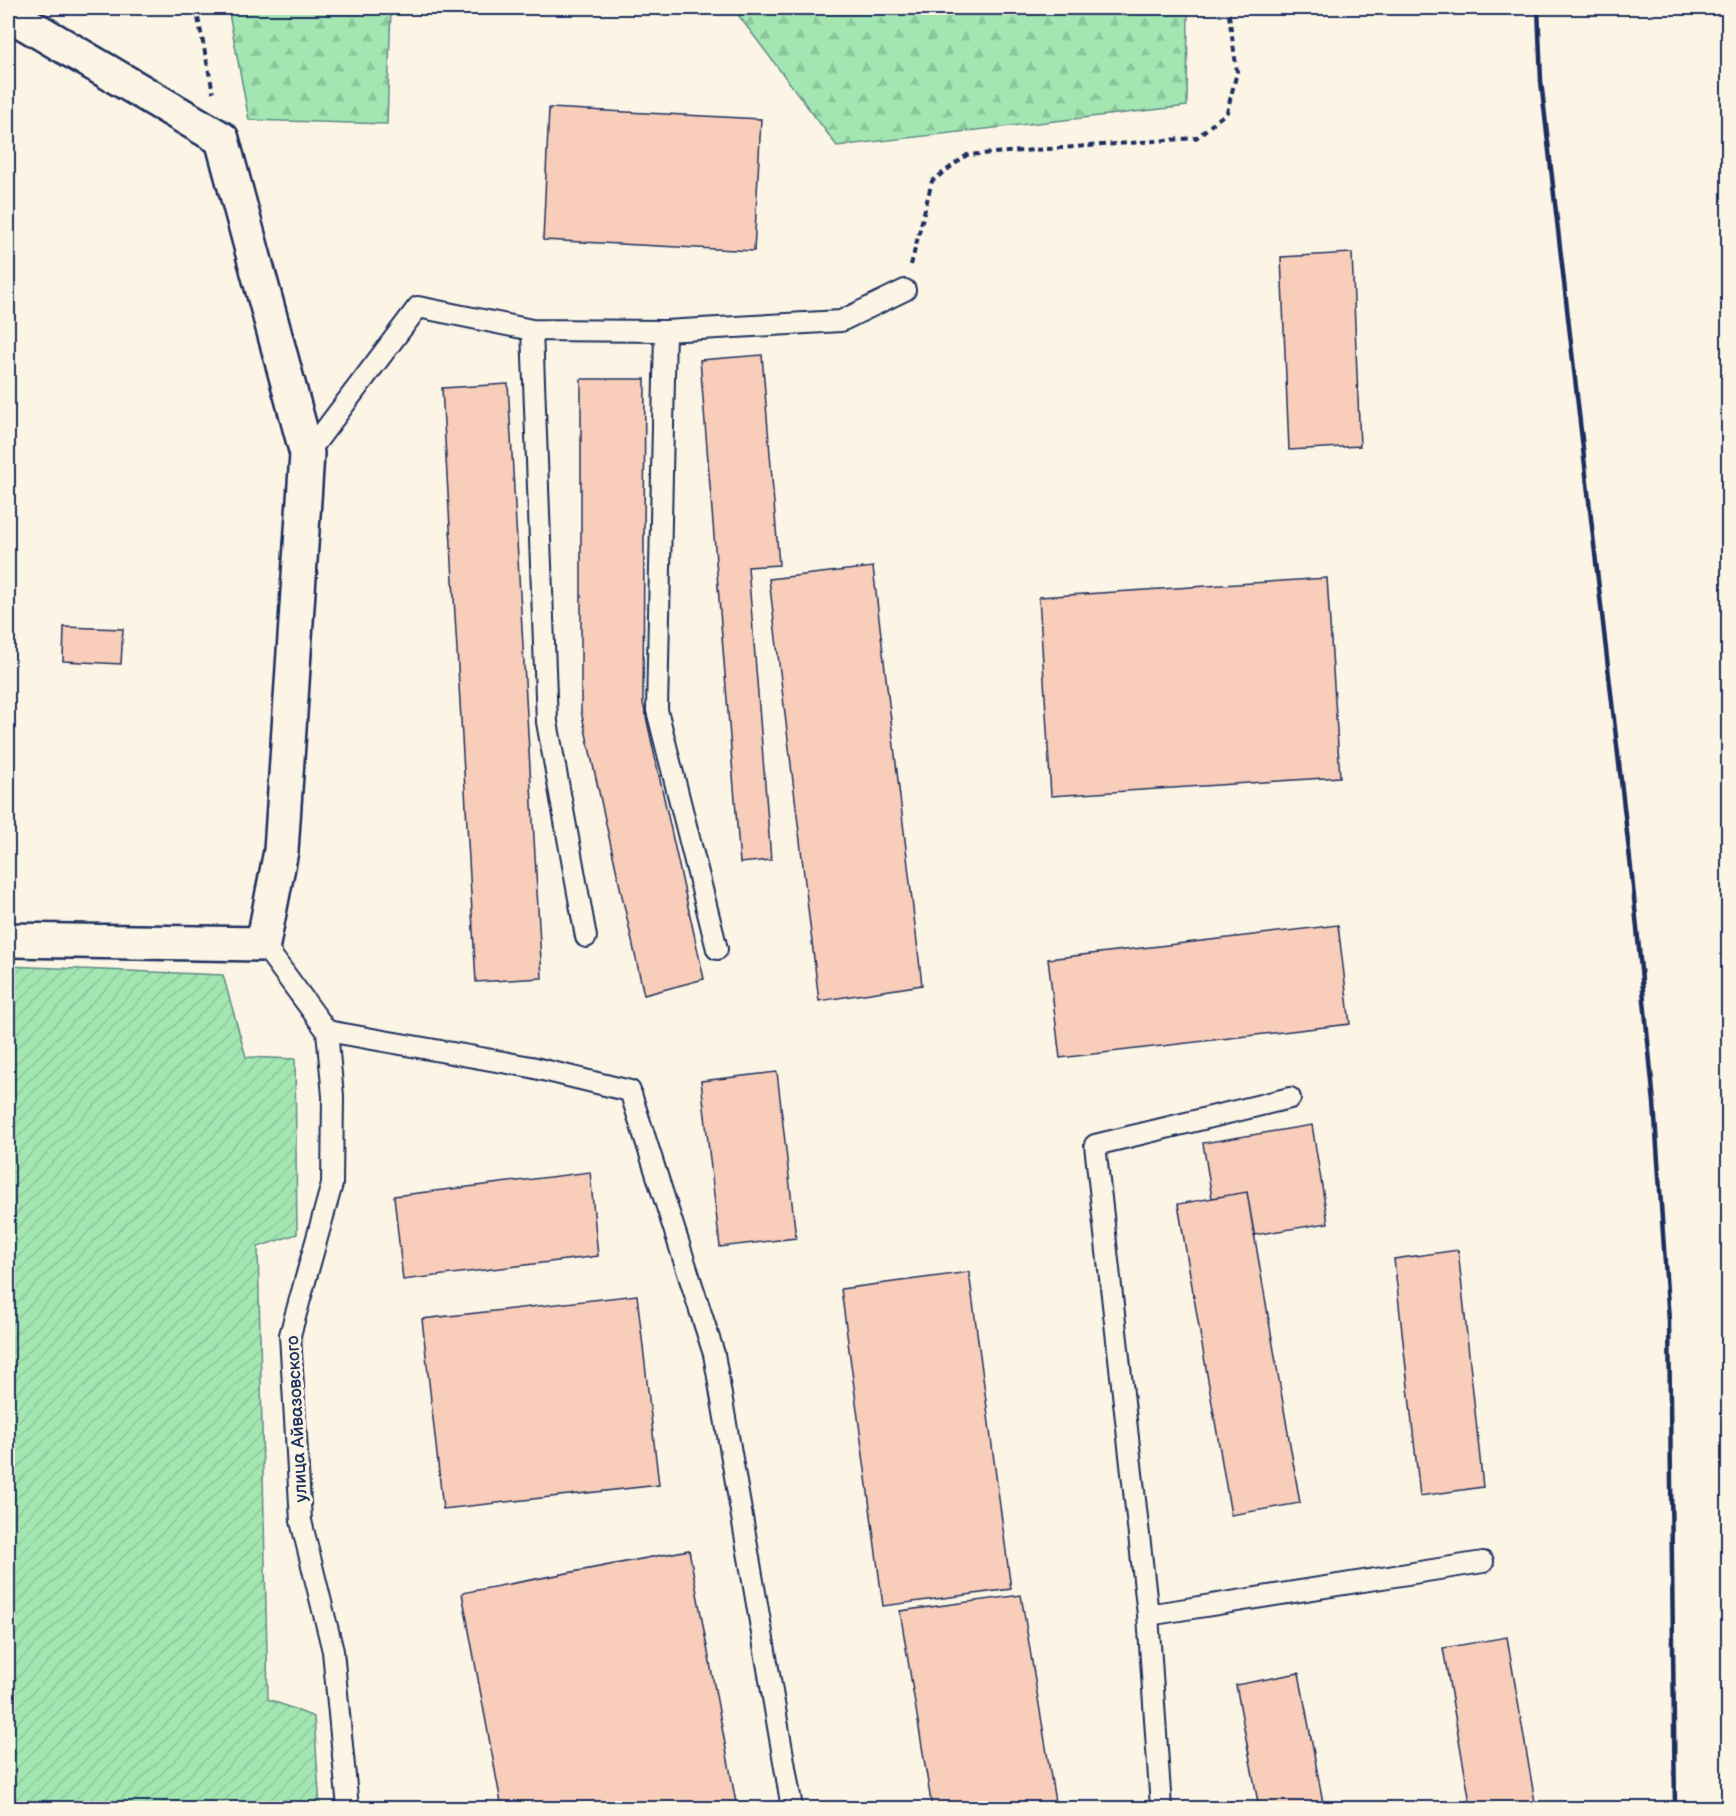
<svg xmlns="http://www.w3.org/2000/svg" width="1736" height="1816" font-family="'Balsamiq Sans',sans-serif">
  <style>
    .forest { fill: url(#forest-firs); stroke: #5f8a88; stroke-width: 1.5 }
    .garden { fill: url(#garden-furrows); stroke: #5f8a88; stroke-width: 1.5 }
    .building { fill: #f8cdb9; stroke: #1b2f5e; stroke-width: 1.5 }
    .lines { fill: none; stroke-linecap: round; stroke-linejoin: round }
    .service-casing { stroke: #1b2f5e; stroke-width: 24 }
    .minor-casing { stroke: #1b2f5e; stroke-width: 38 }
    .path { stroke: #1b2f5e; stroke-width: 4; stroke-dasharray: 6 4.5; stroke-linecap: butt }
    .service { stroke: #fcf5e5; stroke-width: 20 }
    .minor { stroke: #fcf5e5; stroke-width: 33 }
    .rail { stroke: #1b2f5e; stroke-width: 4.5 }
    .labels { text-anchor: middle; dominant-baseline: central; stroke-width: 6; stroke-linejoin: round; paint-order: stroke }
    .street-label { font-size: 18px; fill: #1b2f5e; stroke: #fcf5e5 }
  </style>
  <defs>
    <pattern id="forest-firs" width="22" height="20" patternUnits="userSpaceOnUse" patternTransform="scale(1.5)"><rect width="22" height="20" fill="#a3e6b1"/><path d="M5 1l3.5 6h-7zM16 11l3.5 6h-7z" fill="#8cc69b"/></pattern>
    <pattern id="garden-furrows" width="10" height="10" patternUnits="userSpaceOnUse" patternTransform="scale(1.5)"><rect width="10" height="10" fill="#a3e6b1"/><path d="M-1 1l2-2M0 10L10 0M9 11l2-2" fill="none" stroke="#8cc69b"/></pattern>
  </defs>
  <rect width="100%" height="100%" fill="#fcf5e5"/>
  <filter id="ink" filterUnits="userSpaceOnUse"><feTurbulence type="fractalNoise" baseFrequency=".0167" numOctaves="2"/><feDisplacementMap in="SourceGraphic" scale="12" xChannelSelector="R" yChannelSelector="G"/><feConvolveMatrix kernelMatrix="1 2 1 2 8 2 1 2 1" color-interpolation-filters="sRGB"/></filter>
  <g filter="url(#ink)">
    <path class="forest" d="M228,8H391L387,124L249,120Z
      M733,8H1188L1187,106L837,146Z"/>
    <path class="garden" d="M8,966L223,975L246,1057L295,1059L297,1234L258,1247L268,1699L314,1717L320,1808H8Z"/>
    <path class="building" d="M549,108L761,119L754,251L543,240Z
      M1352,253L1360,446L1289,450L1281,257Z
      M762,355L779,565L748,567L771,860L740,863L700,360Z
      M581,379H645L643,703L704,979L644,995L581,711Z
      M508,384L542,978L476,982L442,388Z
      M873,567L922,985L819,1001L769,579Z
      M1327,578L1340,777L1051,796L1039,597Z
      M64,627L123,629L121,664L63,661Z
      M1338,925L1350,1024L1060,1058L1048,959Z
      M777,1072L796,1238L720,1247L701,1081Z
      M1312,1125L1328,1223L1254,1235L1247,1192L1212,1198L1203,1143Z
      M590,1172L598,1256L403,1280L394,1196Z
      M1247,1192L1300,1503L1231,1515L1178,1204Z
      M1458,1250L1483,1487L1420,1496L1394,1259Z
      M969,1272L1011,1589L883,1606L841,1289Z
      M637,1295L659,1485L443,1509L422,1319Z
      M689,1550L737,1808H502L462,1593Z
      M1021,1595L1056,1808H932L900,1611Z
      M1507,1637L1536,1808H1471L1443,1648Z
      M1299,1673L1324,1808H1259L1236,1685Z"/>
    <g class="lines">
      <g class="service-casing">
        <path id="service" d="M532,330L547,722L586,937
          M665,331L657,710L717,949
          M307,454L418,307L532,330L665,331L841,321L905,290
          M263,944L327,1031L333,1096L332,1184L290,1335L301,1521L333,1651L348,1808
          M327,1031L531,1067L630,1091L714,1354L792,1808
          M1148,1615L1483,1562
          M1161,1808L1148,1615L1095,1145L1290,1098"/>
      </g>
      <g class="minor-casing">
        <path id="minor" d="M8,940L263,944L281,851L307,454L222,139L11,15"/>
      </g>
      <path class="path" d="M196,8L213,92
        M911,265L932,181L967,155L1196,138L1227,112L1237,72L1228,8"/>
      <use href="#service" class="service"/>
      <use href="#minor" class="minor"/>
      <path class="rail" d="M1538,8L1541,81L1632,877L1654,1103L1669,1321L1675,1808"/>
    </g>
  </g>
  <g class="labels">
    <g class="street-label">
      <text transform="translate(297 1419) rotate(-93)">улица Айвазовского</text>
    </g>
  </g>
  <rect width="1736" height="1816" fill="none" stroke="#fcf5e5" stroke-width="30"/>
  <rect x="15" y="15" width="1706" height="1786" fill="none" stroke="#1b2f5e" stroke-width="2" filter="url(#ink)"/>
</svg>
